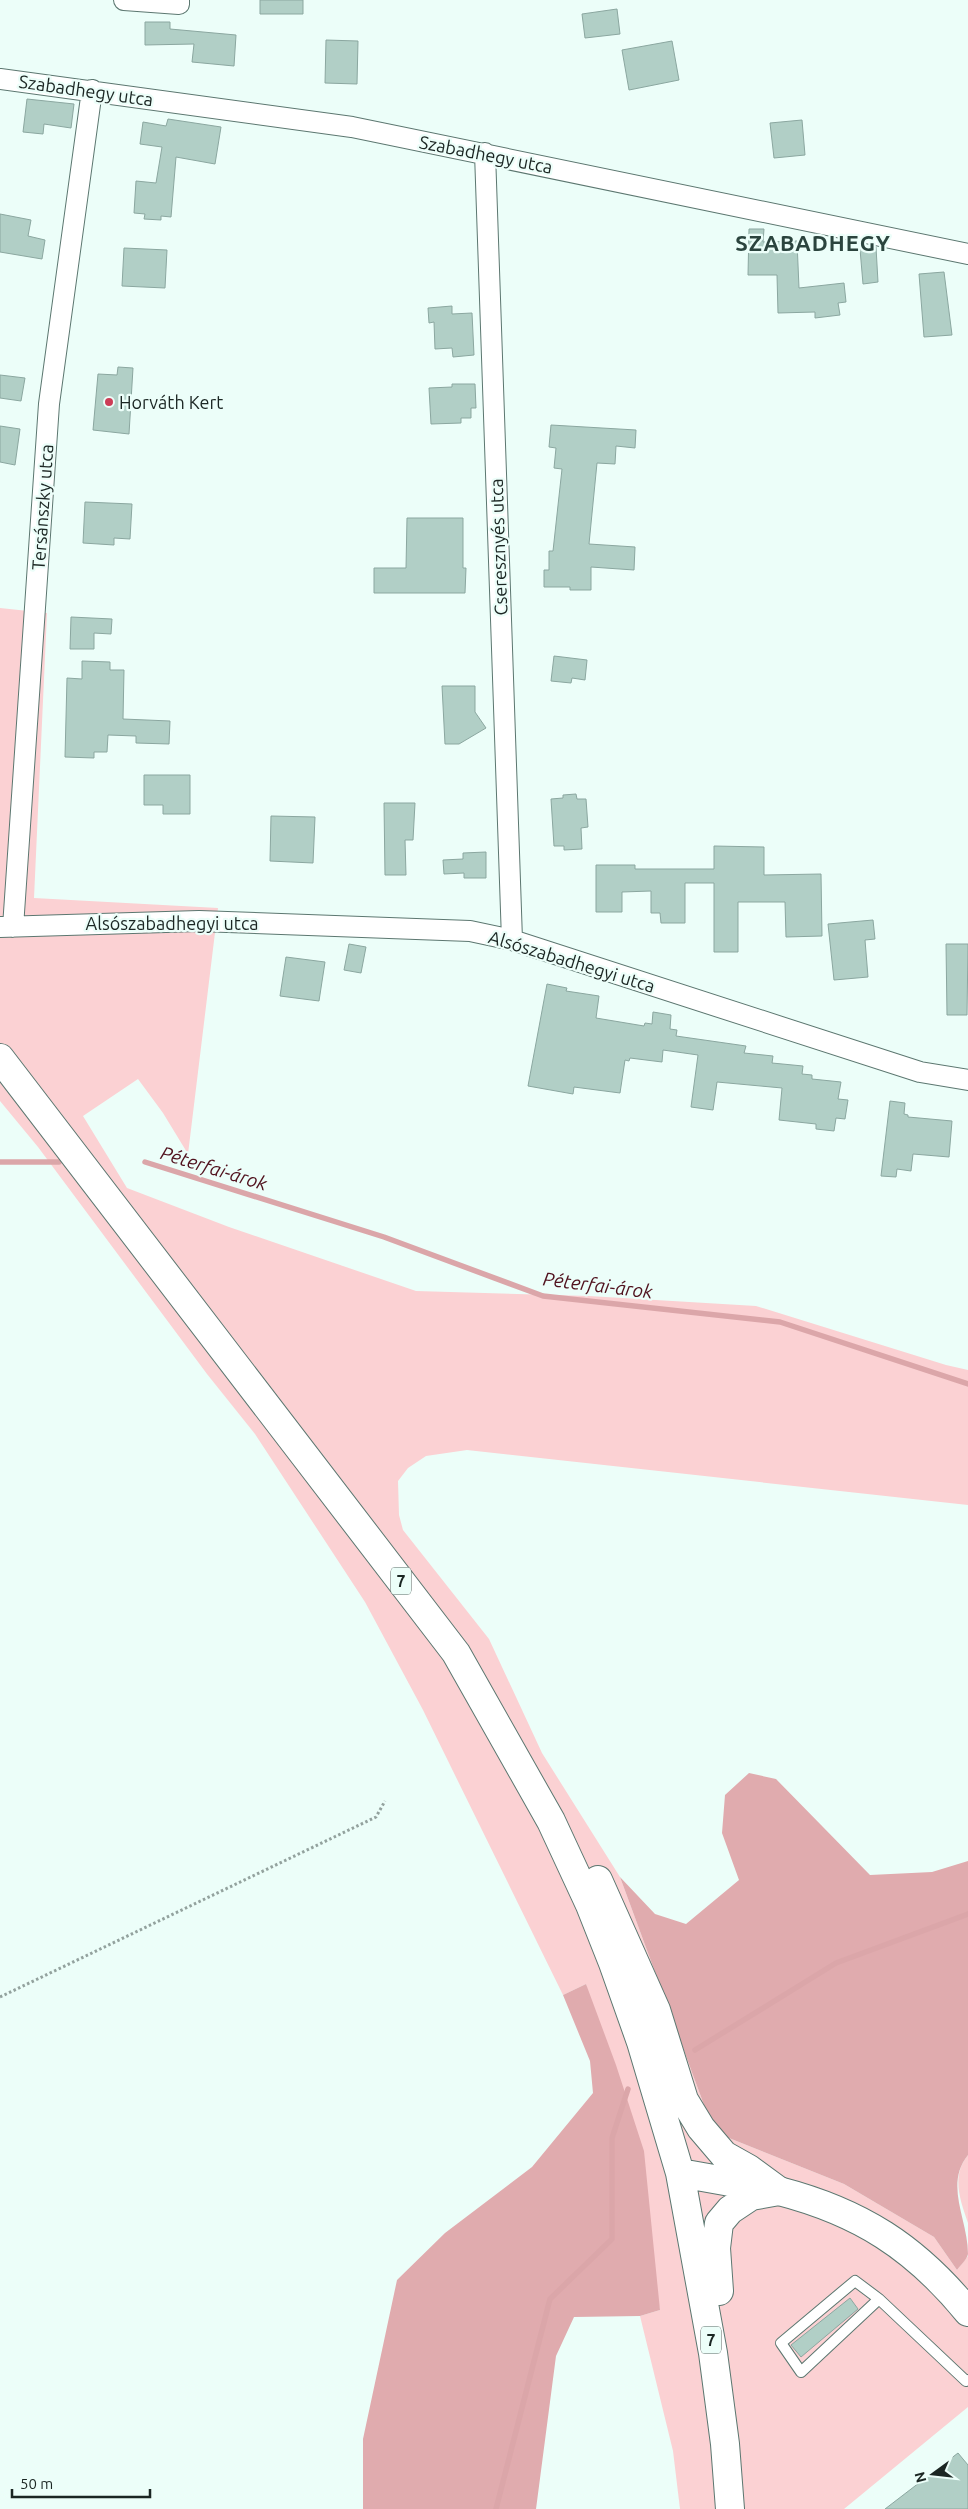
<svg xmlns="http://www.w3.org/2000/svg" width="968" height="2509" font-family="Ubuntu,sans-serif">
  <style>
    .green { fill: #fbd1d3 }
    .forest { fill: #e0abae }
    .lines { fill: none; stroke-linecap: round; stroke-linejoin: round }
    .stream { stroke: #dba6a9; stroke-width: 5.5 }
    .building { fill: #b1cfc6; stroke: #8ba7a0 }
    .lane-casing { stroke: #5c7770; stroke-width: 12 }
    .street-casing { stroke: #5c7770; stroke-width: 22 }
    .secondary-casing { stroke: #5c7770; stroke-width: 30 }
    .primary-casing { stroke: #5c7770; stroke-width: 30 }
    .path { stroke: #93a29e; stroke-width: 3; stroke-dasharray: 2.5 2.5; stroke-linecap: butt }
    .lane { stroke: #fff; stroke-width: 10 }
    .street { stroke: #fff; stroke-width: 20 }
    .secondary { stroke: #fff; stroke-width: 28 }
    .primary { stroke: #fff; stroke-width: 28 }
    .poi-dot { fill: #cc3c56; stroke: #ecfef9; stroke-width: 2 }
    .labels { text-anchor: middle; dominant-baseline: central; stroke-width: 4.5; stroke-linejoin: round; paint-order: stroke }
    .shield { fill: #ecfef9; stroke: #5a6763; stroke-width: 1 }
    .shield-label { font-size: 16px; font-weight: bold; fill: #1b2623 }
    .street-label { font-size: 18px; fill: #1b2623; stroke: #ecfef9 }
    .poi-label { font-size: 18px; fill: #1b2623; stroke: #ecfef9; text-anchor: start }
    .water-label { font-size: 19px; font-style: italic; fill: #50111d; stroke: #ecfef9 }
    .district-label { font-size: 22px; font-weight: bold; letter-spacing: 1px; fill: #2b443e; stroke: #ecfef9 }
  </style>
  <rect width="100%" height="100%" fill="#ecfef9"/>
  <path class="green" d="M0,608L47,613L34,898L218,908L188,1154L163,1113L138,1079L83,1116L127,1188L229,1227L416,1291L589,1296L756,1306L946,1365L968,1370V1505L467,1450L426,1456L408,1468L398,1481L399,1515L403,1530L489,1639L542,1753L620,1877L714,2132L844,2184L934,2237L957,2270L968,2256V2407L844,2509H680L673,2451L640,2316L660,2310L586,1984L563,1995L423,1710L365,1602L255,1434L207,1374L38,1147L0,1101Z
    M968,2155V2223C960,2200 951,2176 968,2155Z"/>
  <path class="forest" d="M749,1773L776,1779L870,1875L932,1872L968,1861V2155C944,2185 968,2219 968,2254C967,2259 961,2265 957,2270L934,2237L844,2184L714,2132L620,1877L655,1914L686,1924L739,1880L722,1833L725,1795Z
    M586,1984L616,2065L644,2151L660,2310L640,2316L574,2317L556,2356L536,2509H363V2439L397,2280L445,2233L532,2167L593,2093L590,2061L563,1995Z"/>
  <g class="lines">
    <path class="stream" d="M0,1162H59
      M145,1162L384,1237L543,1296L780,1322L968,1384
      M695,2050L836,1963L968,1914
      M496,2509L550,2299L612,2239V2138L628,2089"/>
  </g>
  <path class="building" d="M260,0H303V14H260Z
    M617,9L620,34L585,38L582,14Z
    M145,22H170V29L236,35L234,66L192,62L194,44L145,45Z
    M326,40L358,41L357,84L325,83Z
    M672,41L679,80L629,90L622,50Z
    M27,99L74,104L71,128L44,124L43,134L23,132Z
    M168,119L221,127L215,164L176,157L171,217L161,216V220L144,219L145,214L134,213L136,181L156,183L162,147L140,144L143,122L166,126Z
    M802,120L805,155L774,158L770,123Z
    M0,214L31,220L28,236L45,240L42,259L0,252Z
    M749,229H764L763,242L797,241L799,288L844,283L846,302L838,303L840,315L815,318V312L778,313L777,275H748Z
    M876,247L878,282L863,284L860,249Z
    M124,248L167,250L165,288L122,286Z
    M944,272L952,335L924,337L919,274Z
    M452,306V314L472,313L474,355L453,357L452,348L435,349L434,322L429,323L428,308Z
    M118,367L133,368L129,434L93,430L98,374L117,375Z
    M0,375L25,378L21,401L0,398Z
    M452,384H475L476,408H471V418H461V423L431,424L429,388L452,387Z
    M551,425L636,430L635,448L616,446L615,464L597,463L589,544L635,547L634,570L591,567V590H570V587H544V570H549V551H553L562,469L554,468L556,448L549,447Z
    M0,426L20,429L15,465L0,462Z
    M85,502L132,504L130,539L114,538V545L83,543Z
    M407,518H463V568H466L465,593H374V568H406Z
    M71,617L112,619L111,634L94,633V649H70Z
    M554,656L587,660L585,680L572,678L571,683L551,681Z
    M82,661L110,662V670H124L123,719L170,721L169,744L136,743V736L108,735L107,752H94V758L65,757L67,678L82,679Z
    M442,686H475V712L486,728L459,744H445Z
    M144,775H190V814H163V805H144Z
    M576,794L577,799H586L588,827L581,828L582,849L564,850V846H554L551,799L563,798V795Z
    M384,803H415L413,840H405L406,875H385Z
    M271,816L315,817L313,863L270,861Z
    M714,846L764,847V875L821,874L822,936L786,937L785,902H738V952H714V883H685V923H661L660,913H651V891L622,892V912H596V865H635V869H714Z
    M486,852V878H464V873L444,874L443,860L463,859V853Z
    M873,920L875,939L865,940L868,977L834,980L828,924Z
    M349,944L366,947L361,973L344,970Z
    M946,944H968L967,1015H947Z
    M286,957L325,962L319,1001L280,996Z
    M547,984L567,988L566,991L599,996L596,1018L644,1026L645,1023L652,1024L653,1012L671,1015L670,1029L677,1030L676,1036L746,1046L744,1053L773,1056L772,1063L803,1066L802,1074L812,1075V1079L841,1082L838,1099L848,1100L845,1119L836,1118L834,1131L816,1129V1124L779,1120L782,1088L717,1082L713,1110L691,1107L698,1055L663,1050L662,1062L630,1058L629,1061L625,1060L620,1093L574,1087L573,1094L528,1086Z
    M890,1101L905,1103L904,1114L908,1115V1117L952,1121L949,1157L913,1154L911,1171L897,1169L896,1177L881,1176Z
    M850,2298L858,2309L801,2357L791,2345Z
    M958,2453L968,2465V2509H885Z"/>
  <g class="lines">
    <g class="lane-casing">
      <path id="lane" d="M879,2299L801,2372L781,2343L855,2281L879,2299L966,2381L968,2380"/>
    </g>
    <g class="street-casing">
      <path id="street" d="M124,0L179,4V0
        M0,79L352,127L968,254
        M485,153L512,940
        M0,927L199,921L470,931L512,940L920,1072L968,1080
        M13,927L49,404L92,90"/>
    </g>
    <g class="secondary-casing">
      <path id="secondary" d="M779,2191C860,2212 915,2247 968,2312"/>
    </g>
    <g class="primary-casing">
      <path id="primary" d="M0,1058L456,1653L551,1821L590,1905L613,1963L641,2042L680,2173L713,2353L725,2444L730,2509
        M598,1880L656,2010L684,2100L701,2128L724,2155L749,2169L779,2191
        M680,2173L770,2189
        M719,2291L716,2248L719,2223L730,2210L751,2196L779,2191"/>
    </g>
    <path class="path" d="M0,1997L376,1817L385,1801"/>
    <use href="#lane" class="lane"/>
    <use href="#street" class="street"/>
    <use href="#secondary" class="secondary"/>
    <use href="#primary" class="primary"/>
  </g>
  <circle class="poi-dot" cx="109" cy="402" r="5"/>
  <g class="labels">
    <g class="shield">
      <rect x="391" y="1567.5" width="20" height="27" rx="4"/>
      <rect x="701" y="2326.5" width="20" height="27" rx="4"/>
    </g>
    <g class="shield-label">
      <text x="401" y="1581">7</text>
      <text x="711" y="2340">7</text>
    </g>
    <g class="street-label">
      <text transform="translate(86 90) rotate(8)">Szabadhegy utca</text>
      <text transform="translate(486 154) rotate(11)">Szabadhegy utca</text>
      <text transform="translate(42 507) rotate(-86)">Tersánszky utca</text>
      <text transform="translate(498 547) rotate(-92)">Cseresznyés utca</text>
      <text x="172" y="923">Alsószabadhegyi utca</text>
      <text transform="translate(572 961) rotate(17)">Alsószabadhegyi utca</text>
    </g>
    <g class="poi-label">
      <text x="119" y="402">Horváth Kert</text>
    </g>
    <g class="water-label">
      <text transform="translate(214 1168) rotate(17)">Péterfai-árok</text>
      <text transform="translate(598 1285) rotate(7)">Péterfai-árok</text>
    </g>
    <g class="district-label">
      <text x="813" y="242">SZABADHEGY</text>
    </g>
  </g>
  <g transform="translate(933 2474) rotate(255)" stroke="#ecfef9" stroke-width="4" paint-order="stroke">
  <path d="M0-4L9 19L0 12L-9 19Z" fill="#1b2623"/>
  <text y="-8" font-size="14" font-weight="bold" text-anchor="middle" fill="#1b2623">N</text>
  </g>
  <path d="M12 2489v8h138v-8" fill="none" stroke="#1b2623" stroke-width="2.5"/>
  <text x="20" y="2489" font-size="15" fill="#1b2623" stroke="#ecfef9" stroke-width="4" paint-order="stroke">50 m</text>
</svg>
